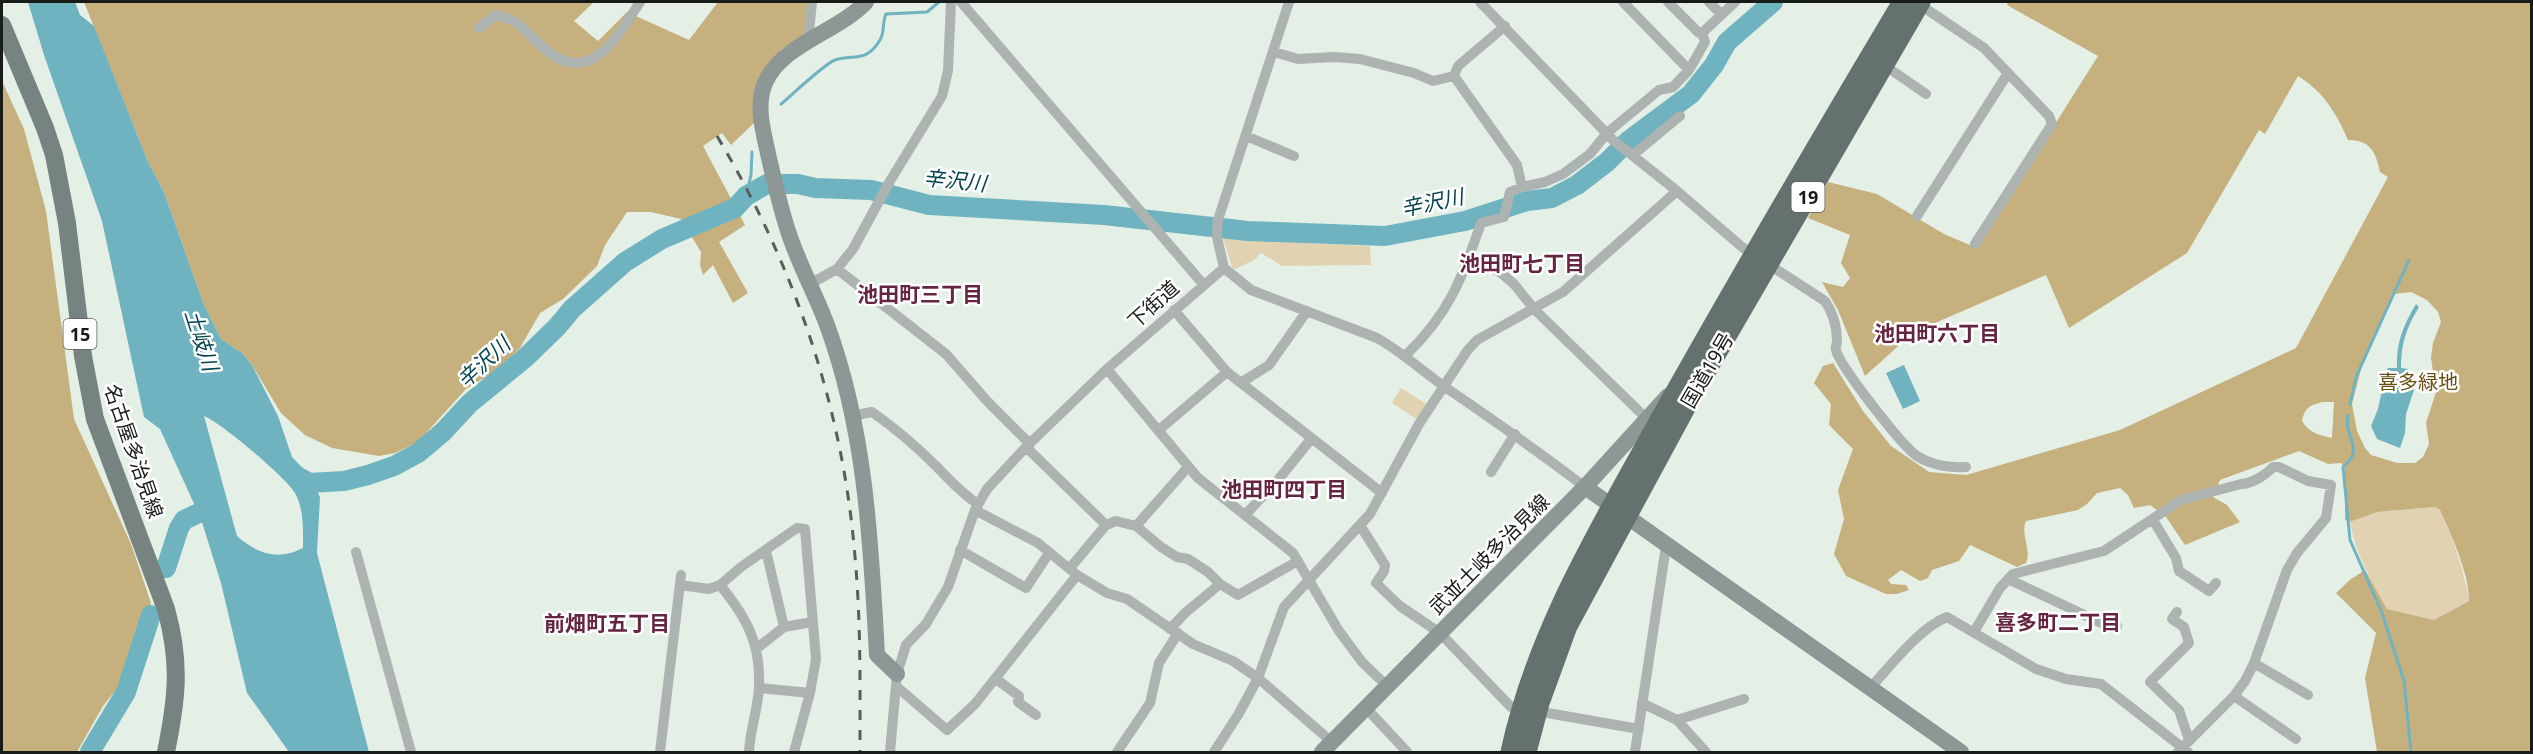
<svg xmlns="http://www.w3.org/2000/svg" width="2533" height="754" font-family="'Noto Sans','Noto Sans JP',sans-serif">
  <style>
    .green { fill: #e1d3b2 }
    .forest { fill: #c5b07e; fill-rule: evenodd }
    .water { fill: #70b3c0; fill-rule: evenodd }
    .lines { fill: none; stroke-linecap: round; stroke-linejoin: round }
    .stream { stroke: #70b3c0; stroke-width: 3 }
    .river { stroke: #70b3c0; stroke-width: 20 }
    .street { stroke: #acb3b1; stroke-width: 10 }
    .secondary { stroke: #8d9795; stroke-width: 16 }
    .primary { stroke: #778380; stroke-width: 18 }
    .highway { stroke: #64716e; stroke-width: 21 }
    .rail { stroke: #585e59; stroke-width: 3; stroke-dasharray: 10 10; stroke-linecap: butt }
    .labels { text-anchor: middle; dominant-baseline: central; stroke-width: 5; stroke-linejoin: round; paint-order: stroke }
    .shield { fill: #fff; stroke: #5d605e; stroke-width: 1.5 }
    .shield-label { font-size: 18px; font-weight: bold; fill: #181c19 }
    .street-label { font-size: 20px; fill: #181c19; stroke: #fff }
    .park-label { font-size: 20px; fill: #654f12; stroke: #fff }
    .water-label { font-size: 21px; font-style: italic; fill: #03444e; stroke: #fff }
    .neighbourhood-label { font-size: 21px; font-weight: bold; fill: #652441; stroke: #fff }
  </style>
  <rect width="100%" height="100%" fill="#e4efe6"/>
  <path class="green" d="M1222,235L1302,243L1370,246L1371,265L1282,266L1261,253L1254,260L1233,270Z
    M1401,388L1428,405L1418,420L1392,403Z
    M2435,507L2440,510C2450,531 2457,551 2463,573C2465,584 2469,590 2469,601L2434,620L2387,609C2371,580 2355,554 2350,521L2377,512Z"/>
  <path class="forest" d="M84,2H594L574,21L598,41L627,12L689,40L718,2H812L809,32L782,49L763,71L754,123L731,145L722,133L703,146L745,225L719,242L748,293L733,303L713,265L703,275L700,265L701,252L681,219L651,212H627L605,245L597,266L563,299L540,313L520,348L499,369L466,389L418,442L395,453L379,456L332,448L305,435L281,413L252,365L242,353L221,339L203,303L164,192L148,162Z
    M2008,2H2531V752H2377L2365,678L2376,633L2336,593L2351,579L2365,570L2387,609L2434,620L2469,601C2470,576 2451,534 2440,510L2435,507L2377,512L2352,521L2345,520V468L2341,463L2328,464L2299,451L2220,480L2213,497L2227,505L2240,522L2185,545L2166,517L2150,505L2134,508L2128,495L2120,488L2097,493L2087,504L2078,510L2026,521C2020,535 2032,549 2026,563L2017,567L1970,545L1959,561L1932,570L1928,578L1920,581L1901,570L1888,580L1891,584L1906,585L1909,590L1897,594H1886L1846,576L1834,554L1844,519L1838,490L1853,449L1829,425L1831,404L1814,383L1823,366L1833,363L1863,411L1891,446L1929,472L1966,475L2120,430L2296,348L2388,177L2380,172C2376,153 2371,140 2348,140C2337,114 2323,91 2298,76L2265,134L2259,130L2187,253L2069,328L2046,275L1914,332L1865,376L1838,310L1822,282L1843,287L1850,278L1841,263L1850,235L1808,218L1828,182L1877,194L1944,234L1977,248L2098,56L2007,5ZM2411,292L2427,300L2438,312L2441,322L2433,343L2431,358L2436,392L2426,423L2429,444L2423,457L2415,463H2397L2371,455L2365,448L2357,431L2352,404L2361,369L2395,294ZM2323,402H2334L2332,438C2319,435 2309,433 2302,421C2305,408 2309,405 2323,402Z
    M2,81L24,129L46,211L74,419L131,544L151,603L130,672L103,706L77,752H2Z"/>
  <path class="water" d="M28,2H75L80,15L94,26L148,162L164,192L203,303L221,339L242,353L252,365L278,416L292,457L310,476L320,497L317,553L369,752H289L247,693L221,583L201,519L160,429L144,417L102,221L44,55ZM204,416C220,422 287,478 295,493C304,509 303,530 303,548C277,561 258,554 237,536Z
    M2416,304L2419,307C2406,328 2401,344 2401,368L2408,369L2414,390L2406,414L2405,433L2400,448L2377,439L2371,426L2378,409L2386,371L2388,368H2397C2396,343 2403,326 2416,304Z
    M1904,365L1920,401L1903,409L1886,373Z"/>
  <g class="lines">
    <path class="stream" d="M781,104C793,94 823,65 835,60C855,54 866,63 880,40C885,32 882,22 886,14L927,12L939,2
      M746,196L751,175L752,152
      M2350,404L2356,377L2409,260
      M2348,415C2343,437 2366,449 2343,467L2350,540L2382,613L2404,681L2411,752"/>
    <path class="river" d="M290,472L309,483L344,481L368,475L394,466L418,453L443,432L470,403L525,358L557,327L572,309L625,262L662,239L735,208L746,196L767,184H798L815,188L871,190L929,205L1104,215L1248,231L1385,236L1465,221L1527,201L1552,198L1577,185L1607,162L1628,141L1691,94L1714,65L1727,42L1773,2
      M166,568L179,528L184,520L214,506
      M90,752L126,692L151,615"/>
    <path class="street" d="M812,2L809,32L814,40
      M961,2L1203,284
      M1289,2L1218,220L1217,237L1224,268L1251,290L1377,338C1402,352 1422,371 1445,387C1492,419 1539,452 1585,487
      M1480,2L1613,140L1677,191L1742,247L1825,301C1833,313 1837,326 1837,341C1837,344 1835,347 1836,350C1839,365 1902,446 1917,456C1931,465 1950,468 1966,467
      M1623,2L1689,70
      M1668,2L1699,33H1702
      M1709,2L1721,14
      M1919,4L1984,48L2049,116L2052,124L1975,244
      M479,28L495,15C523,20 526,34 547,51C591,87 619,34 640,2
      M1274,52L1298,59L1334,57L1360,59L1414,73L1433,81L1454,76L1517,165L1522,187L1545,182L1563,174L1590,154L1607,133L1659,90L1673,87L1689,70L1705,42L1702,33L1735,2
      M1884,65L1926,94
      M1454,76L1458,66L1505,26
      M1246,136L1294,156
      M1633,155L1680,116
      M1917,216L2008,73
      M1470,256L1501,273L1514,284L1534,309L1646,418
      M837,269L853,249L890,181L942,96L948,71L951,2
      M808,285L837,269L946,354L987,401L1030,444
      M1174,310L1227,372L1382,493
      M1405,356C1449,314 1462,279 1481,223L1504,217L1510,192L1522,187
      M1107,369L1198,478L1293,553L1339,631L1362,662L1388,687
      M1242,382L1269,365L1307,311
      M851,416L872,412C895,428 917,447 936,466C950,480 961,493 978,504
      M1159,430L1227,372
      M1026,447L1106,525
      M1491,472L1515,434
      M975,510L1038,543L1077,575L1107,593L1127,599L1193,644L1233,661L1258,678L1333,743
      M1246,514L1278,480L1311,439
      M2153,520L2176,558L2179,571L2209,591L2216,583
      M1360,525L1385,565L1384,571L1376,583L1400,606L1440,633L1511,707L1521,710
      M1136,526L1188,467
      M960,550L1026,588L1049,553
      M764,551L767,555L784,627
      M356,552L411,752
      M1070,568L1106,525L1116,521L1136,526L1161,547L1177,557L1188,559L1208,572L1220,584L1238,595L1298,561
      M2008,579L2112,628L2117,626
      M680,585L709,589L720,585L741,567L797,528L805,529L816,659L810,693L794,752
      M720,585C747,618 761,644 759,687C758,709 750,730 749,752
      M2177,612L2172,619L2184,627L2189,643L2150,682L2179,710L2189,740
      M1170,629L1185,613L1220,584
      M1974,632L2000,588L2013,574L2104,551L2181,500L2241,484C2251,484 2266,475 2273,467H2279L2308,481L2331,485L2326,518L2297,553L2287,570L2254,663L2245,681L2234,696L2178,752
      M756,649L784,627L812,622
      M2254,663L2308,695
      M996,679L1019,696L1018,702L1036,715
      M896,686L947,730L975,704L1077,575
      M759,688L810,693
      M1869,689C1890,667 1919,628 1947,617L2036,669L2066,679L2101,684L2188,752
      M2234,696L2296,739
      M1642,703L1677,720L1706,752
      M1367,709L1407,752
      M1536,711L1639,729
      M1677,720L1744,699
      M660,752L681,575
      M890,752L897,674L906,645L926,624L948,587L975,510L987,489L1026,447L1107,369L1224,268
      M1117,752L1150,703L1159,663L1178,633
      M1214,752L1238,715L1258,678L1284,607L1370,514L1419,424L1467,351L1477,340L1563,292L1677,191
      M1635,752L1666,546"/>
    <path class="secondary" d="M866,2C838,32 782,44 765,83C755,107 764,134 769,158C776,188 782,217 793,245C803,272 817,298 827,325C866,431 871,544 877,655L897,674
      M1585,487L1961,752
      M1322,752L1585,487L1668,396"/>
    <path class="primary" d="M2,25L45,128L54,155L67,223L83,356L95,419L166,609C181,663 177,698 166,752"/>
    <path class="highway" d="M1511,752C1537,632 1600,529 1659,422C1738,281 1820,141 1903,2
      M1526,752L1539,703L1567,626L1694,391L1920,2"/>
    <path class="rail" d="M717,136C794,265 843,407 855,557C861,622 860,687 860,752"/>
  </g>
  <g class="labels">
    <g class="shield">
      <rect x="1791.5" y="182" width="33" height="30" rx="4.5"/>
      <rect x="63.5" y="319" width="33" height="30" rx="4.5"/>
    </g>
    <g class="shield-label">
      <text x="1808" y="197">19</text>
      <text x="80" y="334">15</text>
    </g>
    <g class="street-label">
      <text transform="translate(1153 304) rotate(-42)">下街道</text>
      <text transform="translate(1707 370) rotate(-60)">国道19号</text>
      <text transform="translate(134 451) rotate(71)">名古屋多治見線</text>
      <text transform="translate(1489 554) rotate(-45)">武並土岐多治見線</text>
    </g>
    <g class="park-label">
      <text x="2418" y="381">喜多緑地</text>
    </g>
    <g class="water-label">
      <text transform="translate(955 180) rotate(6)">辛沢川</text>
      <text transform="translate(1432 202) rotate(-12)">辛沢川</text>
      <text transform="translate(202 340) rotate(72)">土岐川</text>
      <text transform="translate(483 362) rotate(-43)">辛沢川</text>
    </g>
    <g class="neighbourhood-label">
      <text x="1522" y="263">池田町七丁目</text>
      <text x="920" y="294">池田町三丁目</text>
      <text x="1937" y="333">池田町六丁目</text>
      <text x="1284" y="489">池田町四丁目</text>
      <text x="2058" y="622">喜多町二丁目</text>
      <text x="607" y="623">前畑町五丁目</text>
    </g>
  </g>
  <rect width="2533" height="754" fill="none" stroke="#181c19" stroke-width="6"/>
</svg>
